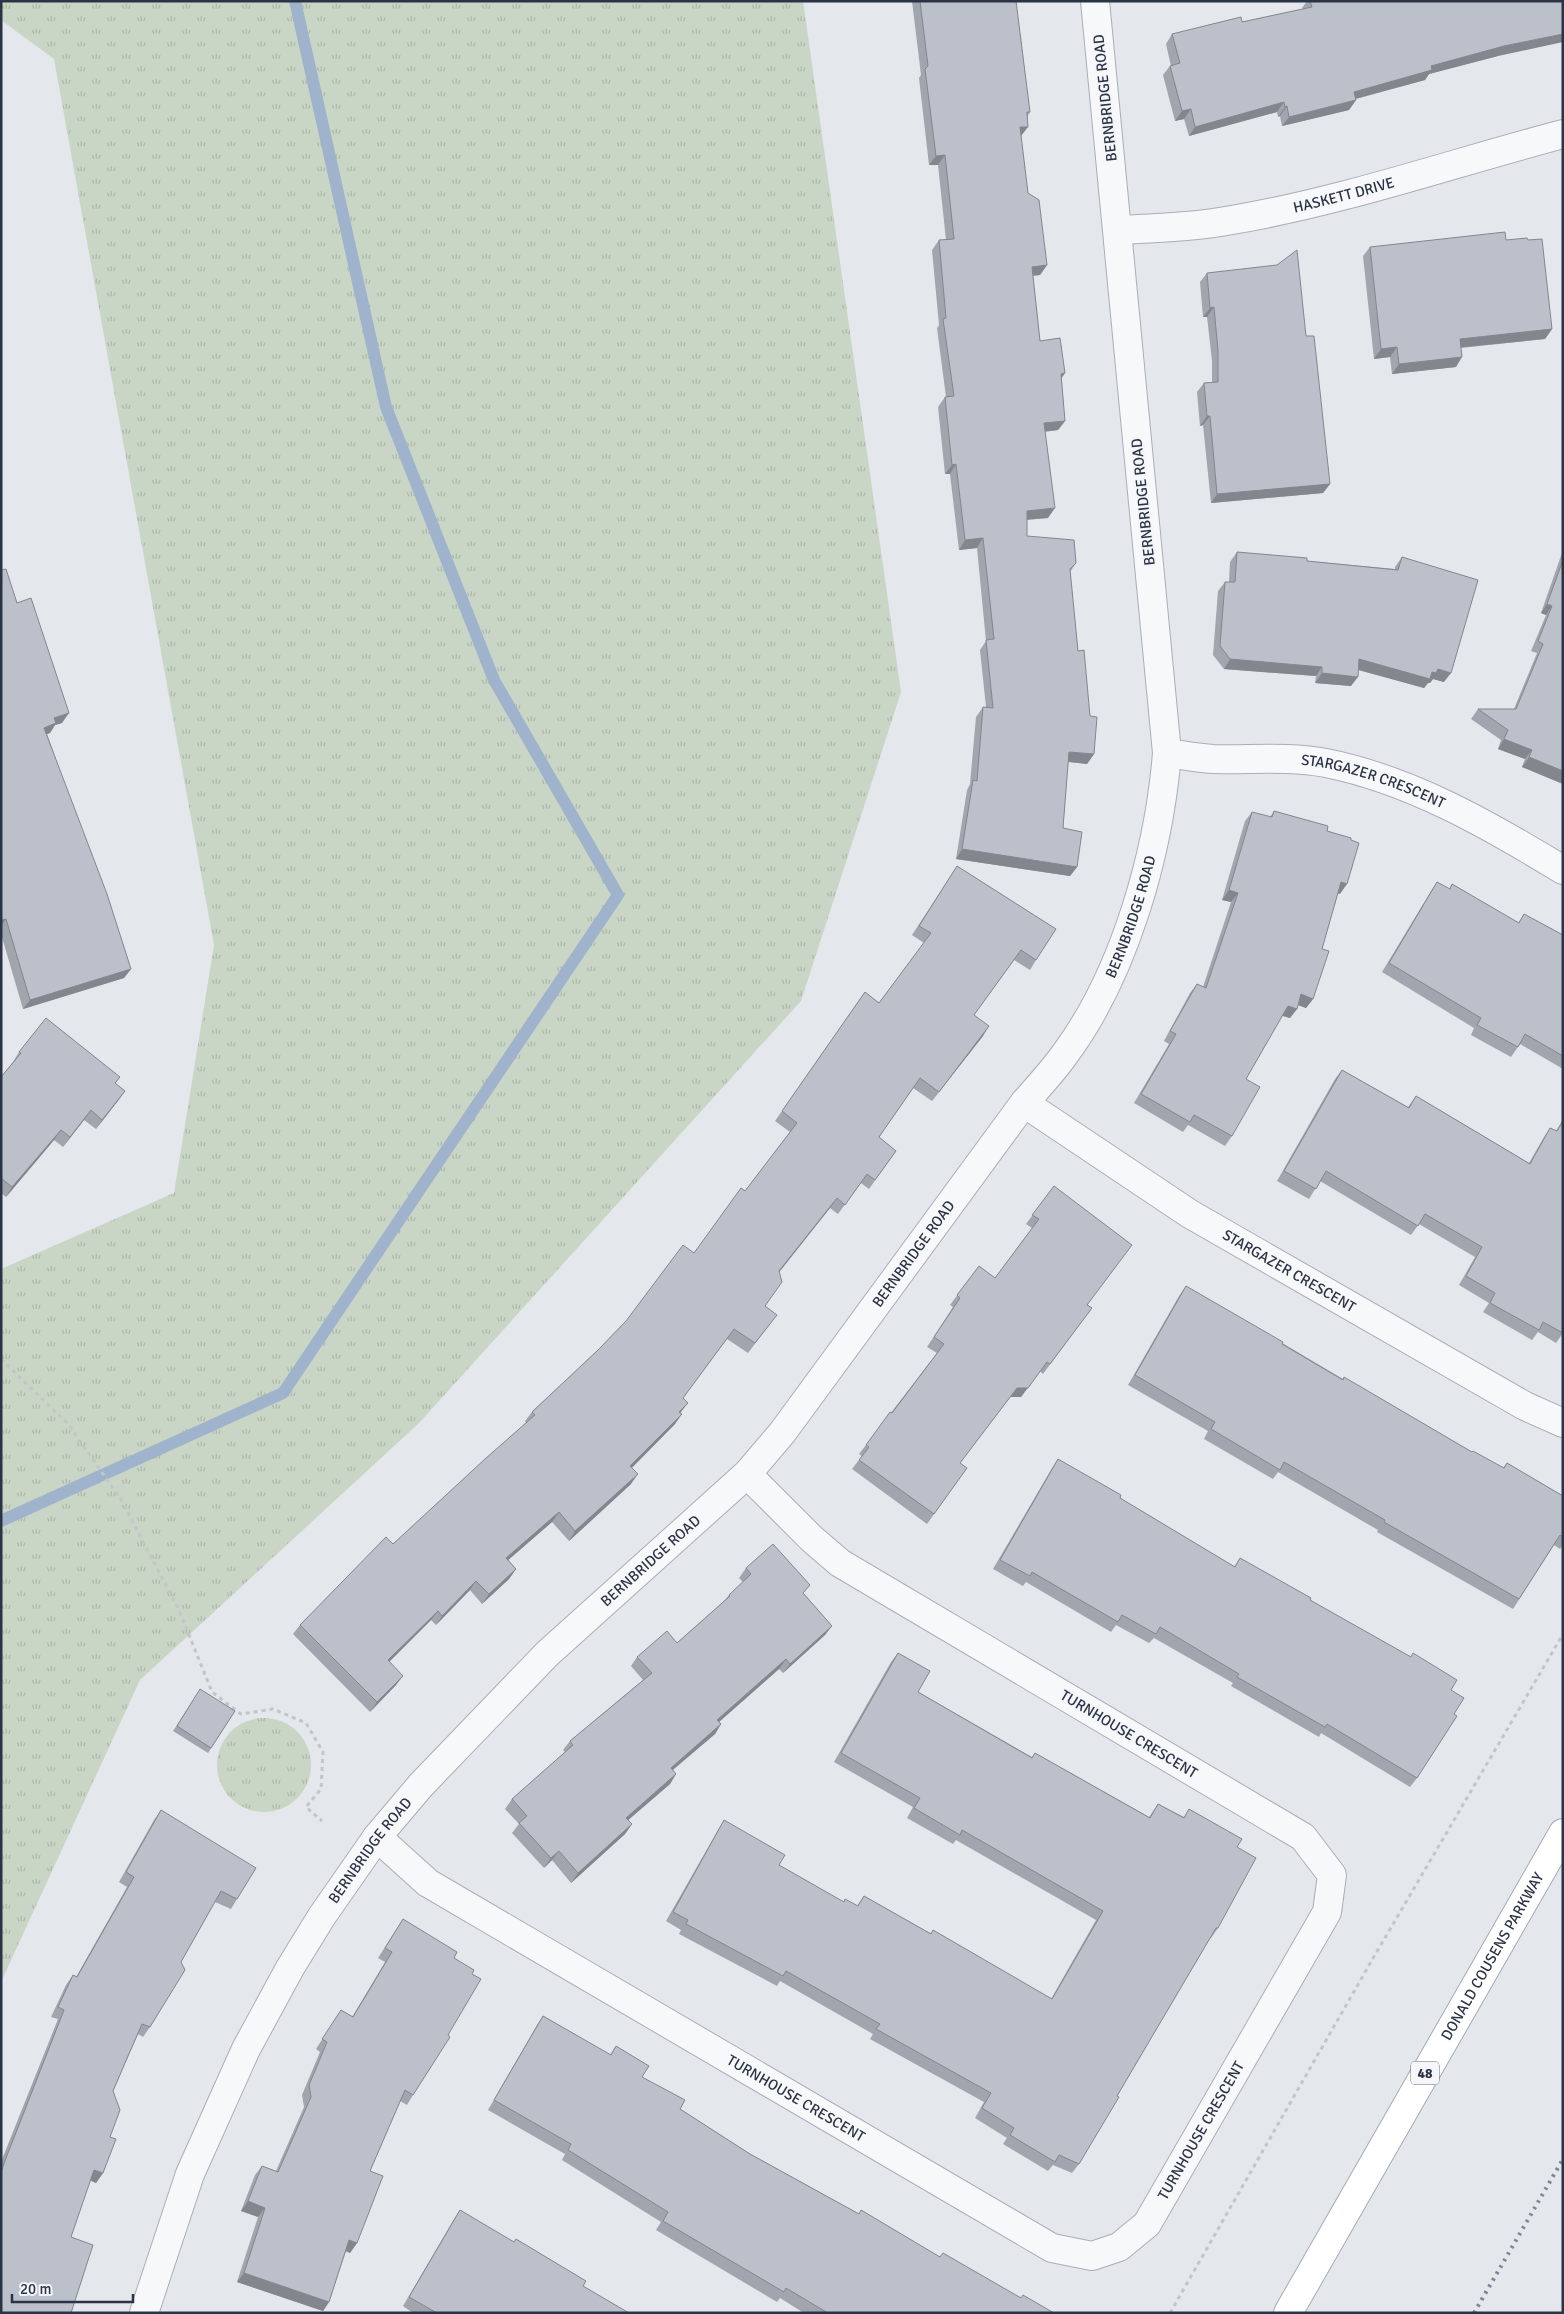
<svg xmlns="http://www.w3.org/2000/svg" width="1564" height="2314" font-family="Signika,sans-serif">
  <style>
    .grass { fill: url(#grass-tufts) }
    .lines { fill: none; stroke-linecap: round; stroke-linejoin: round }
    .stream { stroke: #9fb4cc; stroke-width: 12 }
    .minor-casing { stroke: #a9aeb7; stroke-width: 30 }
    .major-casing { stroke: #a3abb8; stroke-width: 30 }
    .path { stroke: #c2c5cb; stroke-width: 3; stroke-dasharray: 4 4; stroke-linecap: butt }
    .minor { stroke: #f7f8fa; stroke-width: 28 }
    .major { stroke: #fff; stroke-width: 28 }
    .rail { stroke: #7d8696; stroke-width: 4; stroke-dasharray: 2.5 5; stroke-linecap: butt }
    .wall { fill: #a1a5ae }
    .shaded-wall { fill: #83868d }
    .building { fill: #bbc0ca; stroke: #83868d }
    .labels { text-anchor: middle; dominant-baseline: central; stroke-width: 4; stroke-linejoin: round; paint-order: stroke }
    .shield { fill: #f4f6f9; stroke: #676e7b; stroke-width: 1 }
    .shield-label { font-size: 14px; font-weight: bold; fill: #2b3445 }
    .street-label { font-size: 15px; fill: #2b3445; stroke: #f4f6f9 }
  </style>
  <defs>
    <pattern id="grass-tufts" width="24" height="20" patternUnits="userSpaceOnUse" patternTransform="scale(1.25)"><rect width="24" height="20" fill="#c9d6c5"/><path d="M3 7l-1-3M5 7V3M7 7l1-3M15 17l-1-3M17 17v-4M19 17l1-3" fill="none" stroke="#adb8ab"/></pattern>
  </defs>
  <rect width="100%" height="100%" fill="#e4e7ec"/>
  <path class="grass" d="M1,1H803L901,692L801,1001L418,1424L140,1680L1,1982V1269L174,1193L214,945L54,59L1,20Z
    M217 1765a47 47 0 1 1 94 0a47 47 0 1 1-94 0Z"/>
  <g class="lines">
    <path class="stream" d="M1,1521L283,1393L618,895L494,680L386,407L295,1"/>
    <g class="minor-casing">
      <g id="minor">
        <path id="s1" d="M1119,230C1157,228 1194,227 1232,220C1344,201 1453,163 1563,134"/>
        <path id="s2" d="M1167,753C1182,755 1198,758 1213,759C1251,760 1288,756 1326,763C1411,780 1489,825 1563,870"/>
        <path id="s3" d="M1024,1103L1190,1214L1525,1406L1563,1423"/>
        <path id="s4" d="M377,1837L428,1883L1052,2248L1092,2256L1119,2247L1147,2224L1327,1912L1332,1875L1303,1837L840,1563L812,1539L747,1474"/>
        <path id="s5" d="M144,2313L190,2174L246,2049L290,1968L322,1916L377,1837L421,1785L547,1654L747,1474L782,1433L1024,1103C1038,1087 1053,1071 1065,1054C1125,973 1159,852 1167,753L1095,1"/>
      </g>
    </g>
    <g class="major-casing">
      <g id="major">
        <path id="s6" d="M1288,2313L1563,1833"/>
      </g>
    </g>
    <path class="path" d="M1,1359L68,1424L122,1501L179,1610L212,1692L241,1714L273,1709L306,1723L323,1752L321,1789L306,1807L322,1821
      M1170,2313L1372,1960L1563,1634"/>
    <use href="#minor" class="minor"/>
    <use href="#major" class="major"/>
    <path class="rail" d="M1474,2313L1563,2159"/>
  </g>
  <path class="wall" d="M912,1H1016L1030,112L1027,117L1021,136L1028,193L1047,265L1040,275L1033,276L1040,341L1065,373L1061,379L1065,421L1058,430L1045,432L1048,518L1027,520V536L1076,563L1070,572L1078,651L1094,754L1087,764L1068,762L1063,828L1077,867L1070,876L956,859L967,790L970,784L976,717L983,707H986L980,650L986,641L977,548L959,550L950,474H945L938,407L945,397H946L937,328L939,325L932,250L939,240H946L938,165H929L919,78L921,75Z
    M1307,1H1563L1498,56L1429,74L1425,80L1356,99V100L1349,110L1282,126L1280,116L1278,117L1277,112L1189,136L1184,119L1175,121L1163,75L1170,66H1171L1166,44L1172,34L1242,22L1303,9L1302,8Z
    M1506,240L1552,329L1545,339L1461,348L1456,367L1392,374L1390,357L1374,359L1363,256L1370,247Z
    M1207,273L1306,336L1330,484L1323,493L1211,503L1203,425L1200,426L1197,392L1204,383L1212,382V361L1207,317H1203L1200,282Z
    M1563,550V784L1522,767L1525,759L1498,749L1501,740L1471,719L1478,709H1514L1537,653L1531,651L1546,615L1541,613Z
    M1237,552L1307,561L1395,569V567L1402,557L1444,682L1433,679L1430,683H1428L1424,688L1358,670L1351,686L1315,683L1316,676L1224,669L1213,655L1218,591L1225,582H1229L1230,562Z
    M1,570L17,603L62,723L55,725L50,733L47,734L131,969L124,978L23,1009L1,934Z
    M1274,811L1327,831L1340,894L1338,893L1322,949L1313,999L1306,1008L1298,1005L1297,1009L1290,1018L1282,1016L1246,1079L1232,1136L1225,1146L1188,1125L1183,1132L1134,1103L1169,1044L1164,1041L1190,993L1197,984L1203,987L1231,902L1222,900L1245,821L1252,812L1270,817Z
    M957,866L1036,960L1030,970L1014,960L974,1015L983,1036L932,1101L913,1088L879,1137L896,1151L869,1189L861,1183L838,1214L830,1208L779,1272L765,1306L770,1324L748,1353L727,1339L683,1398L680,1413L675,1424L632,1467L631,1484L569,1541L552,1522L508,1560L516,1569L509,1579L482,1604L470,1590L436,1625L431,1620L389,1662L396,1685L370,1712L293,1634L300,1625L393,1544L526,1423L525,1421L532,1412L598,1350L694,1253L745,1191L790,1132L775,1121L865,992L879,1003L924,943L912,935Z
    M1437,882L1449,889L1452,884L1518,923L1524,914L1563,935V1069L1520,1044L1511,1057L1471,1035L1474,1028L1382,972L1431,891Z
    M19,1052L120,1077L115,1084L125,1091L96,1129L84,1120L63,1147L54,1140L6,1197L1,1193V1077L13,1062Z
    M1342,1070L1408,1107L1416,1096L1529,1163L1544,1137L1550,1128L1556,1131L1563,1119V1333L1556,1343L1538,1332L1532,1340L1483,1312L1489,1303L1459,1285L1475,1257L1419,1224L1411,1235L1320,1181L1309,1199L1277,1181L1335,1079Z
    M1054,1186L1088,1305L1092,1308L1043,1374L1040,1371L1021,1397H1010L960,1463L967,1468L927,1524L852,1469L862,1456L859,1454L866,1445L937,1353L927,1347L953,1307L950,1305L979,1266L995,1278L1032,1228L1026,1224Z
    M1186,1286L1343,1379L1472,1452L1503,1468L1507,1463L1563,1496V1545L1560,1549L1554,1545L1513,1609L1377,1532L1378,1530L1278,1472L1273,1479L1204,1439L1208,1431L1128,1385L1179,1296Z
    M1058,1459L1120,1498L1234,1567L1240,1558L1310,1600L1451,1690L1417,1778L1410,1787L1321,1733L1319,1737L1231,1686L1233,1683L1154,1638L1149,1643L1116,1625L1111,1632L1026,1582L1023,1586L993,1569L1052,1468Z
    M746,1568L804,1594L832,1626L825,1635L783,1673L779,1669L719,1722L721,1724L715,1734L673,1770L676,1774L670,1784L628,1820L632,1824L625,1834L571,1883L552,1860L544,1868L512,1833L519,1824L505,1809L512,1799L565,1752L563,1750L570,1741L643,1680L631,1666L637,1657L677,1643L723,1602L729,1595L743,1582L739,1578Z
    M898,1653L918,1692L1032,1757L1035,1753L1149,1817L1158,1804L1184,1817L1189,1809L1237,1847L1218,1928L1211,1938H1210L1117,2096L1079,2164L1072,2173L1053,2165L1048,2171L1003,2144L1007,2138L975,2118L984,2102L870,2039L873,2034L780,1981L777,1986L679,1934L681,1930L666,1921L718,1830L724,1820L779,1865L843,1902L857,1906L864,1896L930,1933L1051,1999L1096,1920L956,1840L953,1844L907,1818L913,1807L834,1762L891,1662Z
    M197,1694L235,1711L208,1753L173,1731Z
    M161,1810L237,1899L231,1909L215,1902L181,1962L150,2027L143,2037L138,2034L113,2091L110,2137L103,2173L96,2183L90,2180L1,2313V2162L58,2019L51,2017L66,1985L73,1975L76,1977L127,1887L119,1882L154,1820Z
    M403,1919L454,1958L472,1974L448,2035L413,2095L407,2105L400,2101L370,2171L357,2243L350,2253L346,2251L329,2302L323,2311L237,2282L258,2217L241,2211L255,2175L262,2166L276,2171L304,2107L302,2095L320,2052L316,2049L341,2010L352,2017L385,1962L378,1958Z
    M543,2016L610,2055L616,2046L642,2077L680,2109L750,2154L859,2214L940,2257L1020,2298L1054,2313H804L780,2298L777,2302L656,2230L661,2222L562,2160L565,2154L488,2110L537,2025Z
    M460,2210L583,2286L629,2313H413L403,2306L454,2219Z"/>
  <path class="shaded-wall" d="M1563,34V42L1498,56L1429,74L1425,80L1347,101L1354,92L1431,66L1504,46Z
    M1356,100L1349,110L1282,126L1289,117Z
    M1284,102L1277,112L1189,136L1195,127Z
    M1287,106L1280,116L1278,117L1285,107Z
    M1191,109L1184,119L1175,121L1182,111Z
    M1020,127H1028L1021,136Z
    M945,155L938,165H929L936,156Z
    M1047,265L1040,275L1025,276L1032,267Z
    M1214,307L1207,317H1203L1210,308Z
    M1552,329L1545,339L1454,348L1460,339Z
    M1397,347L1390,357L1374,359L1381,349Z
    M1462,357L1456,367L1392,374L1399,364Z
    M1065,373L1058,383L1061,374Z
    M1207,416H1210L1203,425L1200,426Z
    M1065,421L1058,430L1037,432L1044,423Z
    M956,464L950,474H945L952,465Z
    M1330,484L1323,493L1211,503L1217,494Z
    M1055,508L1048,518L1020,520L1027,511Z
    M983,538L977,548L959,550L965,540Z
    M1547,604L1552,606L1546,615L1541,613Z
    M1230,659L1322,667L1316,676L1224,669Z
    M1359,659L1432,672L1438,669L1451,673L1444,682L1433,679L1430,683H1428L1424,688L1352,668Z
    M1322,673L1358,677L1351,686L1315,683Z
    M69,713L62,723L55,725L50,733L38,737L44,728L54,718Z
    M1504,739L1532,750L1525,759L1498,749Z
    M1069,752L1094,754L1087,764L1062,761Z
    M1529,757L1563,771V784L1522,767Z
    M962,849L1077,867L1070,876L956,859Z
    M1341,882L1347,884L1340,894L1334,892Z
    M1229,890L1238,893L1231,902L1222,900Z
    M6,919L1,926L2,920Z
    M131,969L124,978L23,1009L30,1000Z
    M1301,994L1313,999L1306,1008L1295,1004Z
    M1288,1006L1297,1009L1290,1018L1281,1015Z
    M989,1026L983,1036L932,1101L939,1092Z
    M125,1091L118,1101L96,1129L102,1120Z
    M91,1110L84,1120L63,1147L70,1137Z
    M61,1130L54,1140L6,1197L12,1187Z
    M837,1198L830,1208L773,1280L779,1271Z
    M1047,1362L1021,1397H1010L953,1472L1017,1388Z
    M688,1403L681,1412L672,1421L679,1412Z
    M682,1414L675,1424L624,1476L630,1466Z
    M638,1474L631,1484L569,1541L575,1531Z
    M559,1512L552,1522L499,1568L506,1558Z
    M516,1569L509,1579L482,1604L489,1594Z
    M476,1581L470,1590L436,1625L442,1616Z
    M438,1611L431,1620L381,1670L388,1660Z
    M832,1626L825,1635L783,1673L790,1664Z
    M786,1659L779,1669L711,1729L717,1720Z
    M403,1676L396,1685L370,1712L377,1702Z
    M721,1724L715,1734L664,1777L671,1768Z
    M676,1774L670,1784L619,1828L626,1818Z
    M632,1824L625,1834L571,1883L578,1873Z
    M559,1851L552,1860L544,1868L551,1858Z
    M94,2170L103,2173L96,2183L87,2179Z
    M248,2201L265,2208L258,2217L241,2211Z
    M349,2240L357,2243L350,2253L343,2250Z
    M244,2273L329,2302L323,2311L237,2282Z"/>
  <path class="building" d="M920,1H1016L1030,112H1027L1028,127H1020L1028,193L1039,200L1047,265L1032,267L1040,341L1060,338L1065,373L1061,374L1065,421L1044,423L1055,508L1027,511V536L1074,540L1076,563L1070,569L1078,651L1084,650L1090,716L1097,717L1094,754L1069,752L1063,828L1082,832L1077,867L962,849L973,780L977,781L983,707L993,708L986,640L994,639L983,538L965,540L956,464L952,465L945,397L954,396L943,319L946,318L939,240L954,239L945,155L936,156L925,69L928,66Z
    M1310,1H1563V34L1504,46L1431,66L1432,70L1354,92L1356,100L1289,117L1287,106L1285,107L1284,102L1195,127L1191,109L1182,111L1170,66L1180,63L1172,34L1241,17L1242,22L1312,7Z
    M1505,232L1506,240L1527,238L1528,240L1542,239L1552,329L1460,339L1462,357L1399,364L1397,347L1381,349L1370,247Z
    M1297,250L1306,336H1314L1330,484L1217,494L1210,416H1207L1204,383L1218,382V351L1214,307L1210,308L1207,273L1277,265Z
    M1237,552L1307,558V561L1398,570L1402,557L1478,580L1451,673L1438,669L1436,673L1432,672L1430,679L1359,659L1358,677L1322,673V667L1230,659L1220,646L1225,582H1235Z
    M1563,560V771L1529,757L1532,750L1504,739L1508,730L1478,709H1516L1543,644L1538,641L1552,606L1547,604Z
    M6,569L17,603L31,598L69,713L54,718L56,723L44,728L107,894L131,969L30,1000L6,919L2,920L1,919V570Z
    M1274,811L1328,826L1327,831L1351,838V840L1359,843L1347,884L1341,882L1322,949L1329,951L1313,999L1301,994L1297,1009L1288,1006L1246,1079L1260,1087L1232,1136L1194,1115L1190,1122L1141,1094L1176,1034L1170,1031L1197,984L1206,988L1238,893L1229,890L1252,812L1272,817Z
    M957,866L1056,929L1036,960L1021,950L974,1015L989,1026L939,1092L920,1078L879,1137L896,1151L875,1180L867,1174L845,1205L837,1198L779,1271L782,1282L765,1306L777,1315L755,1343L734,1329L683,1398L688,1403L679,1412L682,1414L630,1466L638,1474L575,1531L559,1512L506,1558L516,1569L489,1594L476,1581L442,1616L438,1611L388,1660L403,1676L377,1702L300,1625L386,1537L393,1544L485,1459L535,1415L532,1412L598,1350L626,1321L683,1245L694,1253L741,1188L745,1191L797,1123L782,1111L865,992L879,1003L931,933L919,926Z
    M1437,882L1450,889L1452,884L1519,923L1524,914L1563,935V1056L1525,1034L1518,1047L1477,1025L1481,1018L1389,963Z
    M46,1018L120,1077L115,1083L125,1091L102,1120L91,1110L70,1137L61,1130L12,1187L1,1178V1077L21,1053L19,1052Z
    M1342,1070L1409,1108L1416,1096L1530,1164L1550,1128L1557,1131L1563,1121V1333L1543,1322L1539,1330L1490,1303L1495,1293L1466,1276L1482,1247L1425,1214L1418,1226L1326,1171L1316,1189L1284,1171Z
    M1054,1186L1132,1245L1087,1305L1092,1308L1050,1364L1047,1362L1028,1388H1017L960,1463L967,1468L934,1514L859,1460L869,1447L866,1445L890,1412L892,1413L944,1344L934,1337L960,1298L957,1295L979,1266L995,1278L1039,1219L1032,1215Z
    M1186,1286L1283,1342L1282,1344L1343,1380L1344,1377L1472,1452L1473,1451L1504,1468L1507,1463L1563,1496V1537L1560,1535L1519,1599L1384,1522L1385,1520L1284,1462L1280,1470L1211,1429L1215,1422L1135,1375Z
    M1058,1459L1121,1495L1120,1498L1235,1567L1240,1558L1311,1598L1310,1600L1411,1657L1413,1653L1457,1680L1451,1690L1464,1698L1454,1714L1457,1716L1417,1778L1327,1724L1325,1727L1237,1677L1239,1674L1160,1627L1156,1634L1122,1615L1118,1622L1032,1572L1030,1576L1000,1560Z
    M773,1544L810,1585L803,1593L832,1626L790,1664L786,1659L717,1720L721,1724L671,1768L676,1774L626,1818L632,1824L578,1873L559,1851L551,1858L519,1823L527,1816L512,1799L573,1745L570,1741L652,1673L637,1657L667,1631L677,1643L730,1596L729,1595L751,1574L746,1568Z
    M898,1653L930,1671L918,1692L1032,1758L1035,1753L1150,1818L1158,1804L1184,1818L1189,1809L1242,1839L1237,1847L1256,1858L1218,1928H1216L1117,2096L1119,2097L1079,2164L1059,2155L1055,2162L1010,2135L1014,2128L982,2108L991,2093L876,2029L880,2024L786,1971L783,1976L686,1924L688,1920L673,1912L724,1820L785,1855L779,1865L844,1902L845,1899L858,1906L864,1896L931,1934L933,1930L1052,1999L1103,1911L962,1830L960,1835L914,1808L920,1798L841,1753Z
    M200,1689L235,1711L211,1748L177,1726Z
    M161,1810L256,1868L237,1899L221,1891L181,1962L185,1970L150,2027L142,2024L128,2056L113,2091L120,2110L110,2137L116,2139L103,2173L94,2170L71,2237L93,2245L71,2313H1V2172L6,2158L64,2010L58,2007L73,1975L77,1977L134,1877L126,1872Z
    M403,1919L457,1952L454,1958L474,1970L472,1974L481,1979L448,2035L450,2037L413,2095L405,2090L370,2171L383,2176L357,2243L349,2240L329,2302L244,2273L265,2208L248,2201L262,2166L278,2172L311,2097L309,2085L327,2042L322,2039L341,2010L353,2017L392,1952L385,1948Z
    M543,2016L611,2055L616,2046L649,2066L642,2077L685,2100L680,2109L750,2154L859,2214L861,2210L940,2257L943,2253L1021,2298L1023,2295L1054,2313H828L786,2288L784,2292L663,2221L668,2212L568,2150L571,2144L494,2100Z
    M460,2210L514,2242L516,2239L586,2281L583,2286L629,2313H437L409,2297Z"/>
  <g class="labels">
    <rect class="shield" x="1411" y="2061.5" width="28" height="23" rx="4"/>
    <g class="shield-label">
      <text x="1425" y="2073">48</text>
    </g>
    <g class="street-label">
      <text transform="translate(1105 98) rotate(-96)">BERNBRIDGE ROAD</text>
      <text stroke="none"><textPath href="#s1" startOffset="228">HASKETT DRIVE</textPath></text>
      <text transform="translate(1143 502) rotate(-96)">BERNBRIDGE ROAD</text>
      <text stroke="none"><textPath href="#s2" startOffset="210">STARGAZER CRESCENT</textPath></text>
      <text stroke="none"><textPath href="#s5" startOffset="1732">BERNBRIDGE ROAD</textPath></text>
      <text stroke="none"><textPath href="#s5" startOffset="1328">BERNBRIDGE ROAD</textPath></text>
      <text stroke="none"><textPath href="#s3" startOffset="314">STARGAZER CRESCENT</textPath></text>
      <text stroke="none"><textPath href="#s5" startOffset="922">BERNBRIDGE ROAD</textPath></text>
      <text transform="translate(1129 1734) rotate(31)">TURNHOUSE CRESCENT</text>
      <text stroke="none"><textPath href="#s5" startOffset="518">BERNBRIDGE ROAD</textPath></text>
      <text stroke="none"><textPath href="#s6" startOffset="411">DONALD COUSENS PARKWAY</textPath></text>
      <text stroke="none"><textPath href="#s4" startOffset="495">TURNHOUSE CRESCENT</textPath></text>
      <text stroke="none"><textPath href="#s4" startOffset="1005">TURNHOUSE CRESCENT</textPath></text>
    </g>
  </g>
  <rect width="1564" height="2314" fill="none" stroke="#2b3445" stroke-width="5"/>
  <path d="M12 2294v8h121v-8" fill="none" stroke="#2b3445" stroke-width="2.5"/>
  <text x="20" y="2294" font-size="15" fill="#2b3445" stroke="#f4f6f9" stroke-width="4" paint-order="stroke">20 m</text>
</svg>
